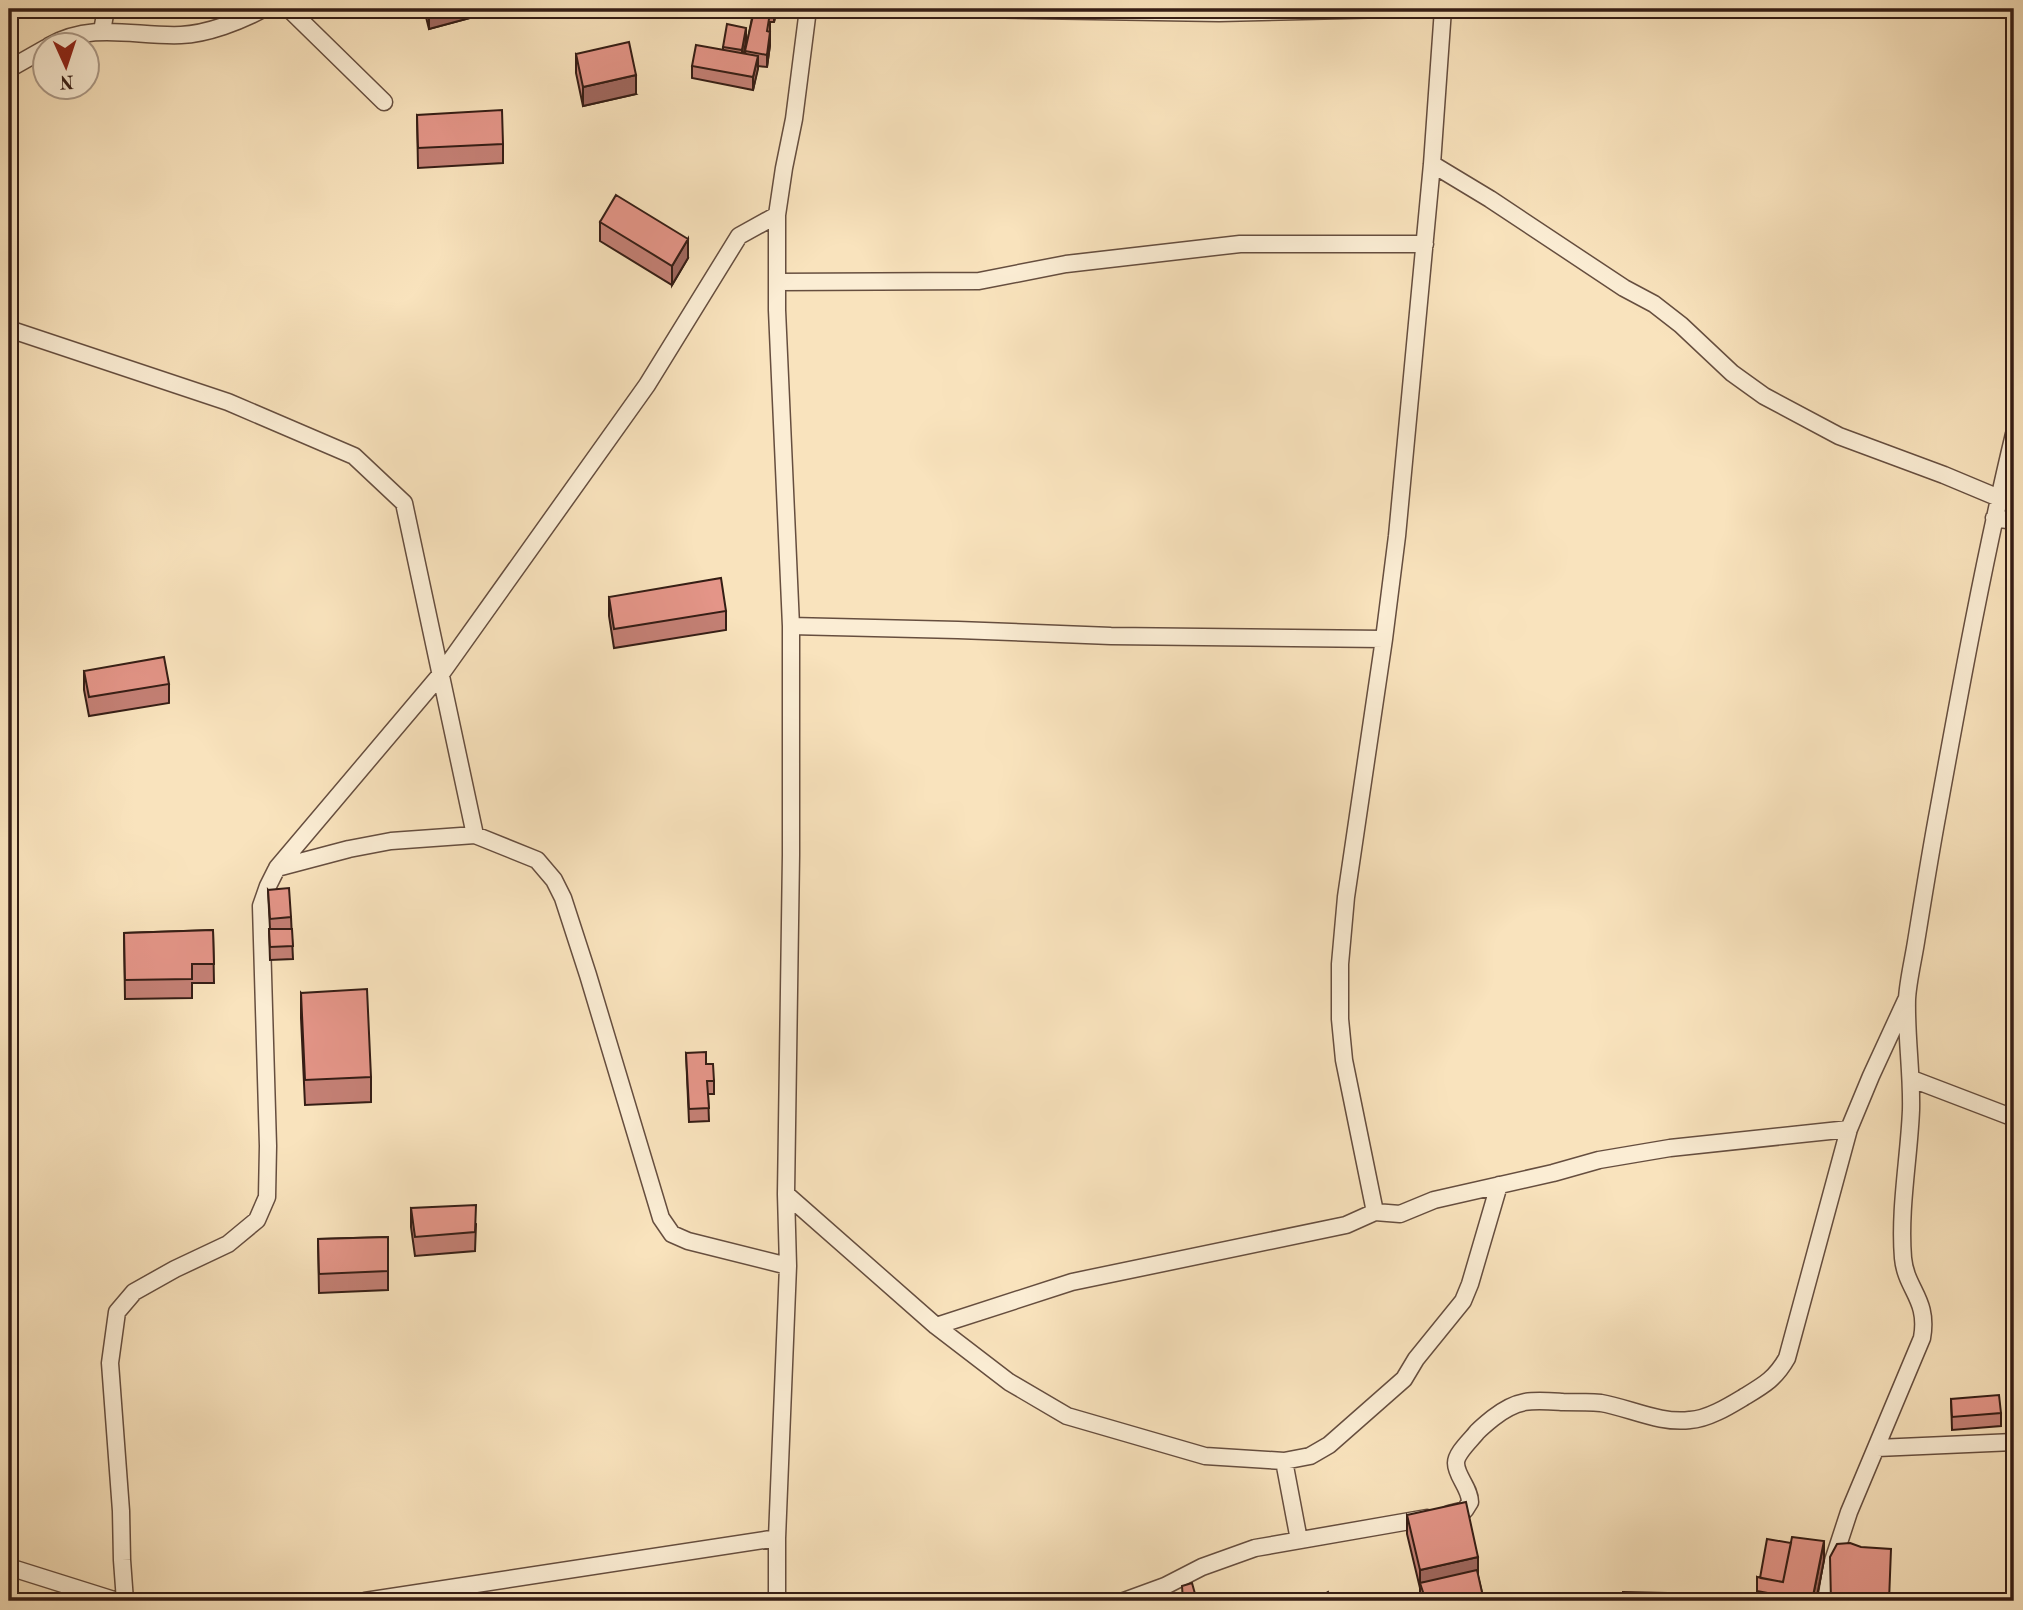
<svg xmlns="http://www.w3.org/2000/svg" width="2023" height="1610" font-family="'Old Standard TT',serif">
  <style>
    .lines { fill: none; stroke-linecap: round; stroke-linejoin: round }
    .minor-casing { stroke: #664e3f; stroke-width: 19 }
    .minor { stroke: #fbedd4; stroke-width: 16 }
    .wall { fill: #c48075; stroke: #351d15; stroke-width: 2 }
    .shaded-wall { fill: #a0685f; stroke: #351d15; stroke-width: 2 }
    .building { fill: #e49588; stroke: #351d15; stroke-width: 2 }
  </style>
  <rect width="100%" height="100%" fill="#f9e3bd"/>
  <filter id="stains"><feTurbulence type="fractalNoise" baseFrequency=".00286" numOctaves="4"/><feColorMatrix values="0 0 0 0 .2 0 0 0 0 .09 0 0 0 0 .02 0 0 0 .5 -.17"/></filter>
  <radialGradient id="worn" r=".72"><stop offset=".6" stop-color="#630" stop-opacity="0"/><stop offset="1" stop-color="#630" stop-opacity=".3"/></radialGradient>
  <g class="lines">
    <g class="minor-casing">
      <path id="minor" d="M289,9L384,102
        M977,9L1219,13L1389,9
        M102,31L106,9
        M49,46C94,21 135,37 181,35C207,34 241,21 263,9
        M9,69L46,48
        M1432,164L1490,199L1624,288L1654,304L1681,325L1732,373L1764,396L1839,436L1944,475L1999,498
        M777,282L979,281L1066,264L1240,244H1425
        M9,329L228,402L354,456L404,503L475,835
        M1994,518L2014,521
        M791,626L958,630L1111,636L1384,639
        M277,868L441,674L647,385L739,236L777,215
        M1912,1079L2014,1118
        M786,1194L936,1326L1009,1382L1067,1416L1205,1456L1284,1461L1310,1456L1329,1445L1404,1379L1416,1359L1463,1301L1470,1284L1499,1185
        M1375,1212L1344,1060L1340,1019V964L1346,897L1384,639L1397,536L1432,164L1443,9
        M936,1326L1072,1282L1346,1225L1375,1212L1400,1214L1434,1200L1553,1173L1599,1160L1670,1148L1849,1129
        M1877,1448L2014,1442
        M1284,1461L1299,1540
        M1449,1514L1465,1510L1470,1502C1470,1488 1456,1476 1456,1463C1456,1453 1471,1440 1477,1432C1482,1427 1488,1422 1493,1418C1518,1398 1533,1400 1563,1402C1576,1402 1589,1402 1601,1403C1630,1408 1660,1424 1690,1420C1708,1419 1729,1406 1744,1397C1764,1385 1775,1379 1787,1358L1849,1129L1871,1076L1906,1000
        M9,1567L117,1601
        M125,1601L122,1560L121,1511L110,1363L117,1312L134,1292L175,1269L228,1244L257,1220L267,1197L268,1146L261,906L268,886L277,868L349,849L391,841L475,835L537,860L554,880L563,898L588,975L661,1218L672,1234L688,1241L788,1266
        M365,1601L777,1538
        M777,1601V1538L788,1266L786,1194L791,855V626L777,310V215L784,168L794,119L808,9
        M1124,1601L1165,1586L1202,1567L1255,1548L1427,1518
        M1826,1601L1832,1564L1849,1512L1922,1338C1929,1299 1906,1290 1903,1258C1899,1209 1909,1159 1911,1110C1912,1073 1906,1036 1907,999C1908,981 1913,961 1916,942C1923,899 1930,855 1938,812C1961,685 1984,559 2014,434"/>
    </g>
    <use href="#minor" class="minor"/>
  </g>
  <path class="wall" d="M424,9H481V15L429,29Z
    M734,9H777L774,22H770V45L767,67L758,66L753,90L692,78V66L723,50V47L746,41L744,54H745L752,18L734,14Z
    M576,54L636,94L583,106L576,73Z
    M417,115L503,144V163L418,168Z
    M600,222L688,258L672,285L600,241Z
    M609,597L726,611V630L614,648L609,616Z
    M84,671L169,684V703L89,716L84,690Z
    M268,890L291,917L293,959L270,960L269,929H270Z
    M213,930L214,983H192V998L125,999L124,933Z
    M301,993L371,1077V1102L305,1105L301,1018Z
    M686,1053L706,1064L714,1081V1094H708L709,1121L689,1122Z
    M411,1208L476,1224L475,1251L415,1256L411,1227Z
    M388,1237V1290L319,1293L318,1239Z
    M1951,1399L2001,1413V1426L1952,1430Z
    M1407,1515L1478,1576L1484,1601H1420V1588L1407,1534Z
    M1824,1560L1816,1601H1757V1577L1760,1578Z"/>
  <path class="shaded-wall" d="M429,9H481V15L429,29Z
    M774,9H777L774,22Z
    M746,28V41L742,63V50Z
    M770,32V45L767,67V55Z
    M758,56V69L753,90V77Z
    M636,75V94L583,106V87Z
    M688,239V258L672,285V266Z
    M1824,1541V1560L1816,1601H1812Z
    M1478,1557V1576L1420,1583V1570Z"/>
  <path class="building" d="M754,11L770,13L767,31L770,32L767,55L745,51Z
    M727,24L746,28L742,50L723,47Z
    M629,42L636,75L583,87L576,54Z
    M696,45L758,56L753,77L692,66Z
    M502,110L503,144L418,148L417,115Z
    M616,195L688,239L672,266L600,222Z
    M721,578L726,611L614,629L609,597Z
    M164,657L169,684L89,697L84,671Z
    M289,888L291,917L270,919L268,890Z
    M269,929H292L293,946L270,947Z
    M213,930L214,964H192V979L125,980L124,933Z
    M367,989L371,1077L305,1080L301,993Z
    M706,1052V1064H713L714,1081H707L709,1108L689,1109L686,1053Z
    M476,1205L475,1232L415,1237L411,1208Z
    M388,1237V1271L319,1274L318,1239Z
    M1999,1395L2001,1413L1952,1417L1951,1399Z
    M1466,1502L1478,1557L1420,1570L1407,1515Z
    M1792,1537L1824,1541L1812,1601L1757,1591V1577L1783,1582Z
    M1767,1539L1791,1543L1783,1582L1760,1578Z
    M1850,1543L1861,1547L1891,1549L1889,1601H1831L1830,1557L1837,1544Z
    M1477,1570L1484,1601H1426L1420,1583Z
    M1192,1583L1197,1601H1183L1182,1586Z
    M1328,1592L1331,1601H1309L1318,1598Z
    M1623,1592L1667,1593V1601H1623Z
    M1683,1595L1711,1596L1710,1601H1683Z
    M1913,1597L1941,1599L1940,1601H1912Z"/>
  <rect width="2023" height="1610" fill="none" stroke="#f9e3bd" stroke-width="35"/>
  <rect x="10" y="10" width="2002" height="1589" fill="none" stroke="#351d15" stroke-width="3.5"/>
  <rect x="18" y="18" width="1988" height="1575" fill="none" stroke="#351d15" stroke-width="2"/>
  <g transform="translate(66 66) rotate(177)"><circle r="33" fill="#fbedd4" stroke="#ac9a88" stroke-width="2"/>
  <path d="M0-5L12 26L0 18L-12 26Z" fill="#8f2418"/>
  <text y="-10" font-size="19" font-weight="bold" text-anchor="middle" fill="#351d15">N</text>
  </g>
  <rect width="100%" height="100%" filter="url(#stains)"/>
  <rect width="100%" height="100%" fill="url(#worn)"/>
</svg>
